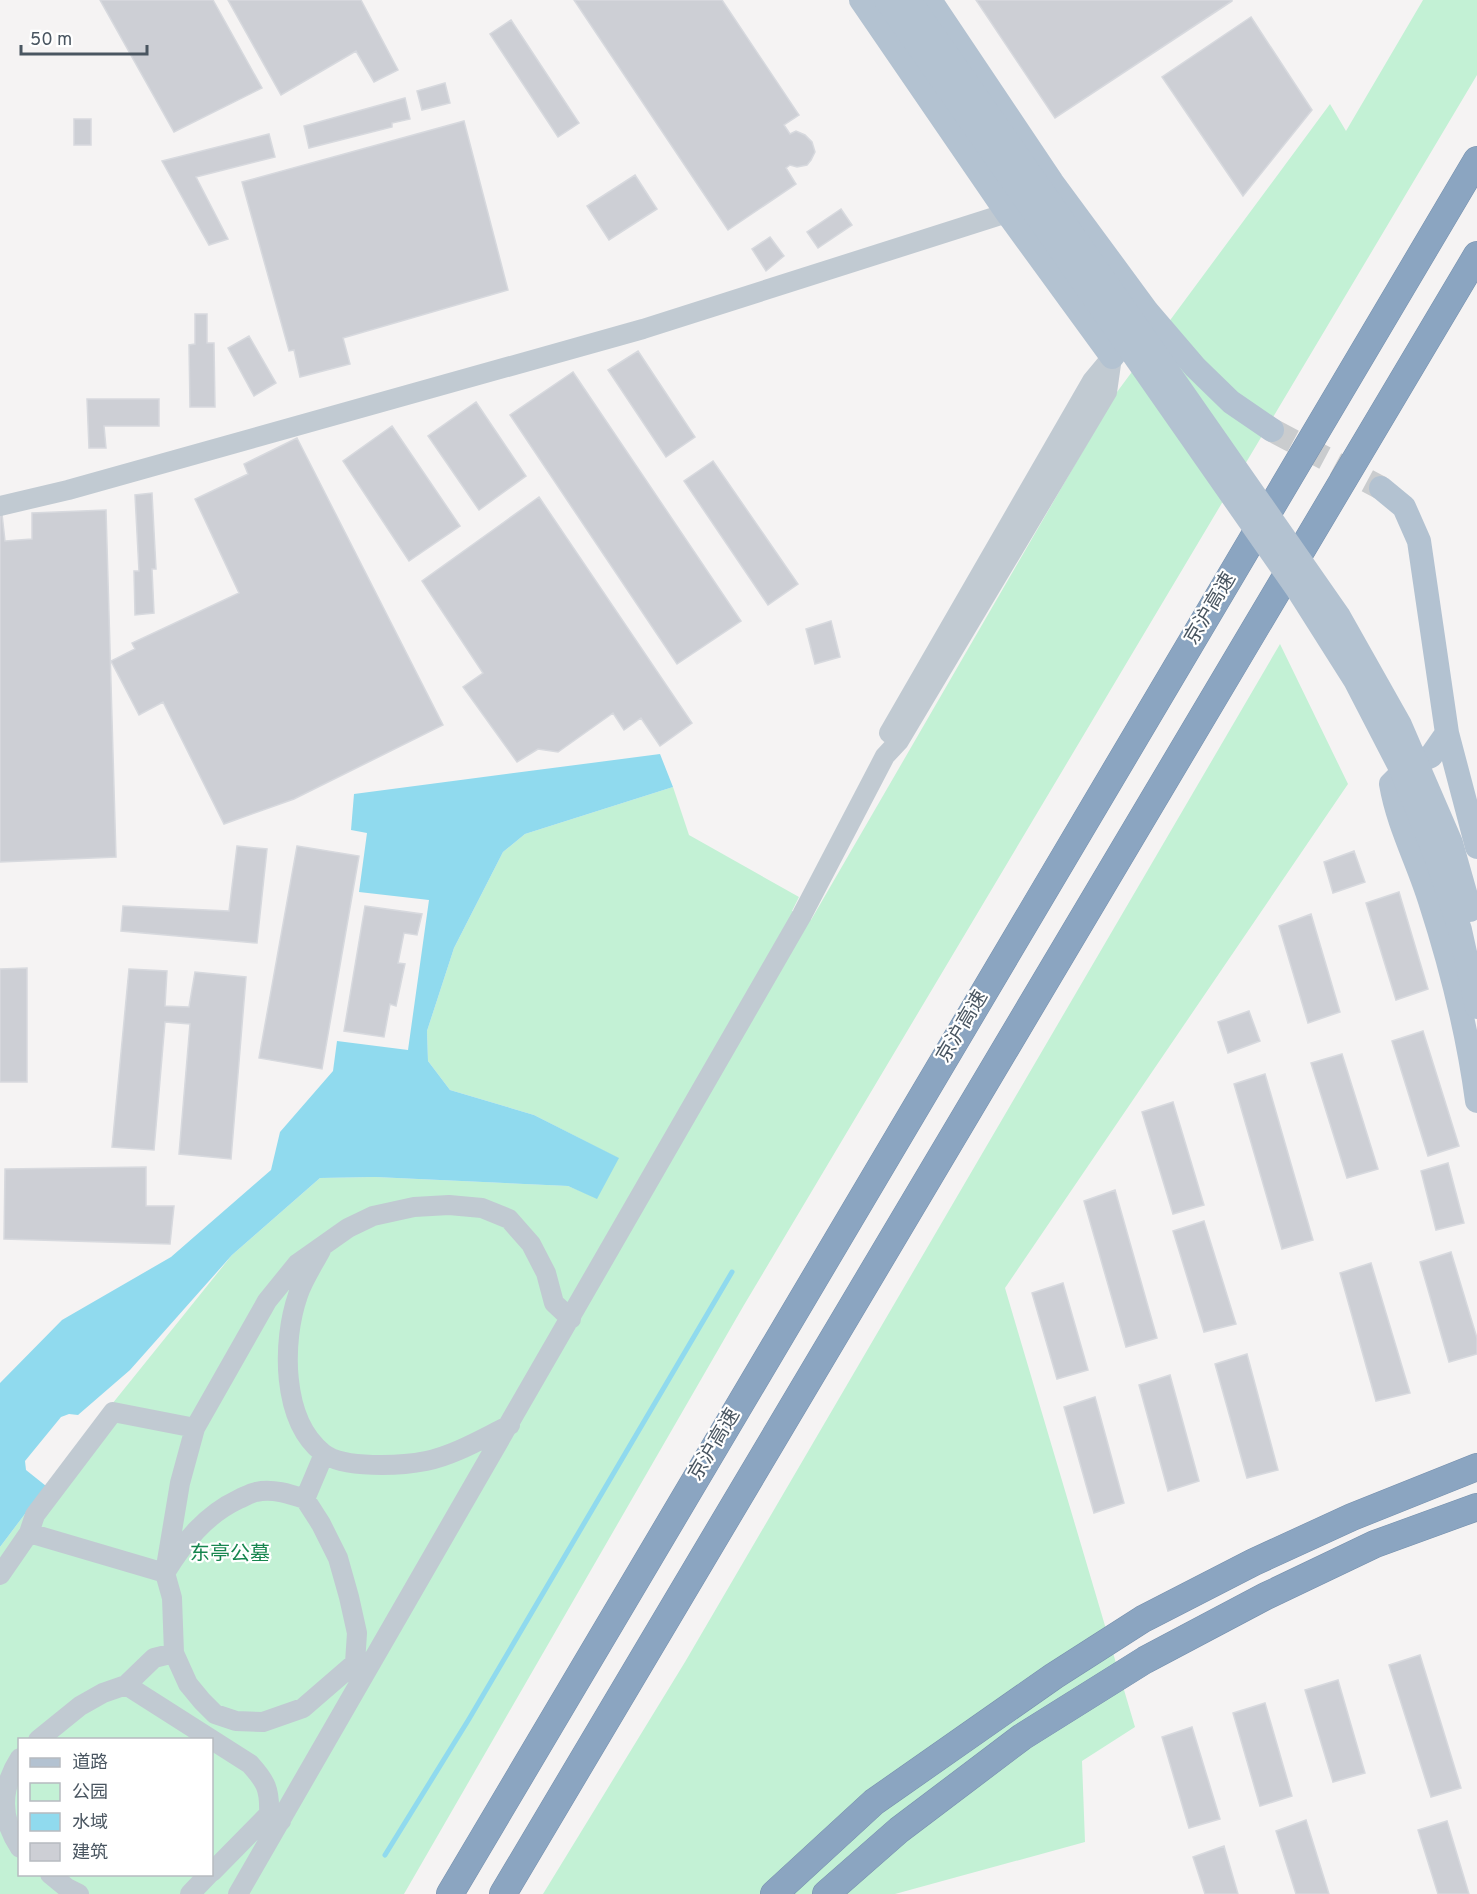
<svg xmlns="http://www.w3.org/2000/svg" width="1477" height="1894" font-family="Overpass,'Noto Sans SC',sans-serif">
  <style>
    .green { fill: #c3f1d5; fill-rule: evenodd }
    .water { fill: #90daee }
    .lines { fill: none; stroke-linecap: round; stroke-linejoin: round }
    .stream { stroke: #90daee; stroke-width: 5 }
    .building { fill: #cdcfd5; stroke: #d7d9de; stroke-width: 1.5 }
    .major-tunnel { stroke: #caccce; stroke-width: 24; stroke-dasharray: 24 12; stroke-linecap: butt }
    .highway-casing { stroke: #7690ad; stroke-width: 28 }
    .minor { stroke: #c1cad2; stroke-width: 20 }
    .major { stroke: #b3c2d1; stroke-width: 24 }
    .highway { stroke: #8ba5c1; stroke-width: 27 }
    .major-bridge { stroke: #b3c2d1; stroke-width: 24 }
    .labels { text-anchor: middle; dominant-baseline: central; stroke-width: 4.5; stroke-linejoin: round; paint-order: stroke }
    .street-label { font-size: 20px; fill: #4a5661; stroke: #fff }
    .park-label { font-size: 20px; fill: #17864f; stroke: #fff }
  </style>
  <rect width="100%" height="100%" fill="#f5f3f3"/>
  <path class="green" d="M1423,0H1477V75L744,1305L404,1894H0V1547L46,1486L232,1255L320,1178L375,1177L568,1186L597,1198L618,1158L534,1115L450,1090L428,1061L427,1031L454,948L503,852L525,834L673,787L689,835L799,897L792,911L811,920L1117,392L1330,104L1346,131ZM20,1740H212V1874H20Z
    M1280,644L1348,784L1005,1288L1135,1727L1082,1761L1085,1842L895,1894H543L685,1662Z"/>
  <path class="water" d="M660,754L673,787L525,834L503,852L454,948L427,1031L428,1061L450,1090L534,1115L619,1158L597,1199L568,1186L375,1177L320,1178L232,1255L130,1370L78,1415L69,1414L61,1417L25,1461L26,1470L46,1486L0,1547V1383L62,1320L171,1257L271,1170L280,1132L333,1071L337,1041L408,1050L429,900L359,892L367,833L351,830L354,794Z"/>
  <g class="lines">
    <path class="stream" d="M385,1855L469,1719L732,1272"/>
  </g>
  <path class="building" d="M100,0H213L262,88L174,132Z
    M228,0H361L398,70L374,82L356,51L281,95Z
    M574,0H722L799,115L784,125L790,134L796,131L805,135L812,142L815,152L811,160L807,165L797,167L790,165L786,168L796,184L728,230Z
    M976,0H1232V1L1055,118Z
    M1251,17L1312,110L1243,196L1162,77Z
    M511,20L579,123L558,137L490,34Z
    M445,83L450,103L422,110L417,91Z
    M405,98L410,119L392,123V127L309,148L304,126Z
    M74,119H91V145H74Z
    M464,121L508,290L343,338L350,364L300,377L294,350L289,351L242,182Z
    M269,134L275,157L196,177L228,239L209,245L162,161Z
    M635,175L657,209L609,240L587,206Z
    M841,209L852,225L818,248L807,232Z
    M770,237L784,256L766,271L752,249Z
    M195,314H207V343H214L215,407H190L189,345L195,344Z
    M249,336L276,383L254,396L228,348Z
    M638,351L695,437L666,457L608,370Z
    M573,372L741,621L677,664L510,415Z
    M87,399H159V426H104L106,448H89Z
    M476,402L526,476L479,510L428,436Z
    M392,426L460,526L409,561L343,461Z
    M297,438L443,725L294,799L224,824L163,702L139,715L111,661L135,649L132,643L239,593L195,499L248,474L244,464Z
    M713,461L798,584L768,605L684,481Z
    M152,493L156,569H152L154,613L135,615L134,571H139L135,495Z
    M539,497L692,723L660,746L641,718L624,730L613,713L558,752L538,749L517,762L463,687L483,673L422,581Z
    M106,510L116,857L0,862V514H2L5,541L32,539V513Z
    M831,621L840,657L815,664L806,629Z
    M237,846L267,849L257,943L121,931L123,906L229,911Z
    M297,846L359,856L322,1069L259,1058Z
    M1354,851L1365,882L1333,893L1324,862Z
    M1399,892L1428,989L1396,1000L1366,903Z
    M365,906L422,914L417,935L404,933L398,963L405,964L396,1006L390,1004L384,1037L344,1031Z
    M1311,914L1340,1012L1308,1023L1279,926Z
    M27,968V1082H0V969Z
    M129,969L167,971L165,1006L189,1007L195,972L246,977L231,1159L179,1154L190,1024L165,1022L154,1150L112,1147Z
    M1249,1011L1260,1041L1228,1053L1218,1022Z
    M1423,1031L1459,1146L1428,1156L1392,1041Z
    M1342,1054L1378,1169L1347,1178L1311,1063Z
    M1265,1074L1313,1240L1282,1249L1234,1084Z
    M1173,1102L1204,1205L1173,1214L1142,1112Z
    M1448,1163L1464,1223L1436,1230L1421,1171Z
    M146,1167V1206H174L170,1244L4,1239L5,1169Z
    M1115,1190L1157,1338L1126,1347L1084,1201Z
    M1204,1221L1236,1324L1204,1332L1173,1231Z
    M1451,1252L1477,1338V1354L1449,1362L1420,1262Z
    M1371,1263L1410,1393L1376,1401L1340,1273Z
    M1063,1283L1088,1370L1057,1379L1032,1293Z
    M1247,1354L1278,1470L1247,1478L1215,1364Z
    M1170,1375L1199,1481L1168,1491L1139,1385Z
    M1095,1397L1124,1503L1094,1513L1064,1407Z
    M1420,1655L1461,1788L1431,1797L1389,1665Z
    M1338,1680L1365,1773L1333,1782L1305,1690Z
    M1265,1703L1292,1796L1260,1806L1233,1713Z
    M1192,1727L1220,1819L1189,1828L1162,1737Z
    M1306,1820L1329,1894H1296L1276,1831Z
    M1447,1821L1469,1894H1438L1418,1830Z
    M1224,1846L1238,1894H1205L1193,1857Z"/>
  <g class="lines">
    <path class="major-tunnel" d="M1272,430L1381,488"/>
    <g class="highway-casing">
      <path id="highway" d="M450,1894L1477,160
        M503,1894L1477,255
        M774,1894L874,1802L1054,1676L1143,1619L1254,1562L1352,1517L1477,1467
        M826,1894L899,1830L1022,1737L1145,1660L1266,1596L1375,1544L1477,1507"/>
    </g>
    <path class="minor" d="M0,506L68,490L643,329L1007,213L1018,205
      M889,733L1092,381L1112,357
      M321,1250C313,1265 303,1280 298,1295C282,1341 281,1420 323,1453C343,1469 401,1466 426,1461C455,1455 483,1438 510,1425
      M324,1454L305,1499L321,1524L338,1558L349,1597L357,1633L355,1663L367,1667
      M29,1533L35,1515L113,1412L195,1428
      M0,1575L29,1533L165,1573C184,1542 205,1515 239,1499C244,1497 250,1493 256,1492C272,1488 290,1494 305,1499
      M355,1663L303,1708L263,1722L236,1721L215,1714L202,1701L188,1684L174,1653L172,1598L165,1573L180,1483L195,1428L267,1301L297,1264L348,1228L373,1216L414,1207L449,1205L482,1208L509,1219L531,1244L546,1273L554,1303L571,1319
      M126,1685L250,1764C266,1782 270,1789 269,1814L281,1821
      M38,1740L80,1706L103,1693L126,1685L154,1658L174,1653
      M20,1758C0,1789 0,1818 20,1848
      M212,1872L269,1814
      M50,1874L67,1888L79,1894
      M190,1894L209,1874
      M238,1894L802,915L885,756L899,741L1107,392L1112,357"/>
    <path class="major" d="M861,0L1007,213L1112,357L1136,325
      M930,0L1052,182L1147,311L1195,367L1231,402L1272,430
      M1381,488L1404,507L1419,541L1447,733L1477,847
      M1447,733L1431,756L1410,765L1391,784C1398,825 1418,862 1430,901C1451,966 1468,1033 1477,1101"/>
    <use href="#highway" class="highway"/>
    <path class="major-bridge" d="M886,0L1298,590L1355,680L1400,767L1437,859L1460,930L1477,1007
      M909,0L1338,615L1400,725L1451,843L1470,910"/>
  </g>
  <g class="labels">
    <g class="street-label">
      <text transform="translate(1211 609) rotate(-59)">京沪高速</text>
      <text transform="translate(963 1027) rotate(-59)">京沪高速</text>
      <text transform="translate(715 1445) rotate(-59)">京沪高速</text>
    </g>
    <g class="park-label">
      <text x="230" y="1555">东亭公墓</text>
    </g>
  </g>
  <rect x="18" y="1738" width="195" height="138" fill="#ffffff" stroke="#b7bbc0" stroke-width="1.5"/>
  <rect x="30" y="1758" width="30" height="9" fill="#b3c2d1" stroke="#b7bbc0" stroke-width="1.5"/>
  <text x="72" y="1768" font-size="18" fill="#4a5661">道路</text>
  <rect x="30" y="1783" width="30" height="18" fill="#c3f1d5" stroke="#b7bbc0" stroke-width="1.5"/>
  <text x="72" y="1798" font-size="18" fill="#4a5661">公园</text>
  <rect x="30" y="1813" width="30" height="18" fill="#90daee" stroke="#b7bbc0" stroke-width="1.5"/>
  <text x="72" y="1828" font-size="18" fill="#4a5661">水域</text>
  <rect x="30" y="1843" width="30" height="18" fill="#cdcfd5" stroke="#b7bbc0" stroke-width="1.5"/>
  <text x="72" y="1858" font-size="18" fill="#4a5661">建筑</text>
  <path d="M21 45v9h126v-9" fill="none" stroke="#4a5661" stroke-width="3"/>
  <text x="30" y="45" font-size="18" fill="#4a5661" stroke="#ffffff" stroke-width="4.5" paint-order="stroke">50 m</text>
</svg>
